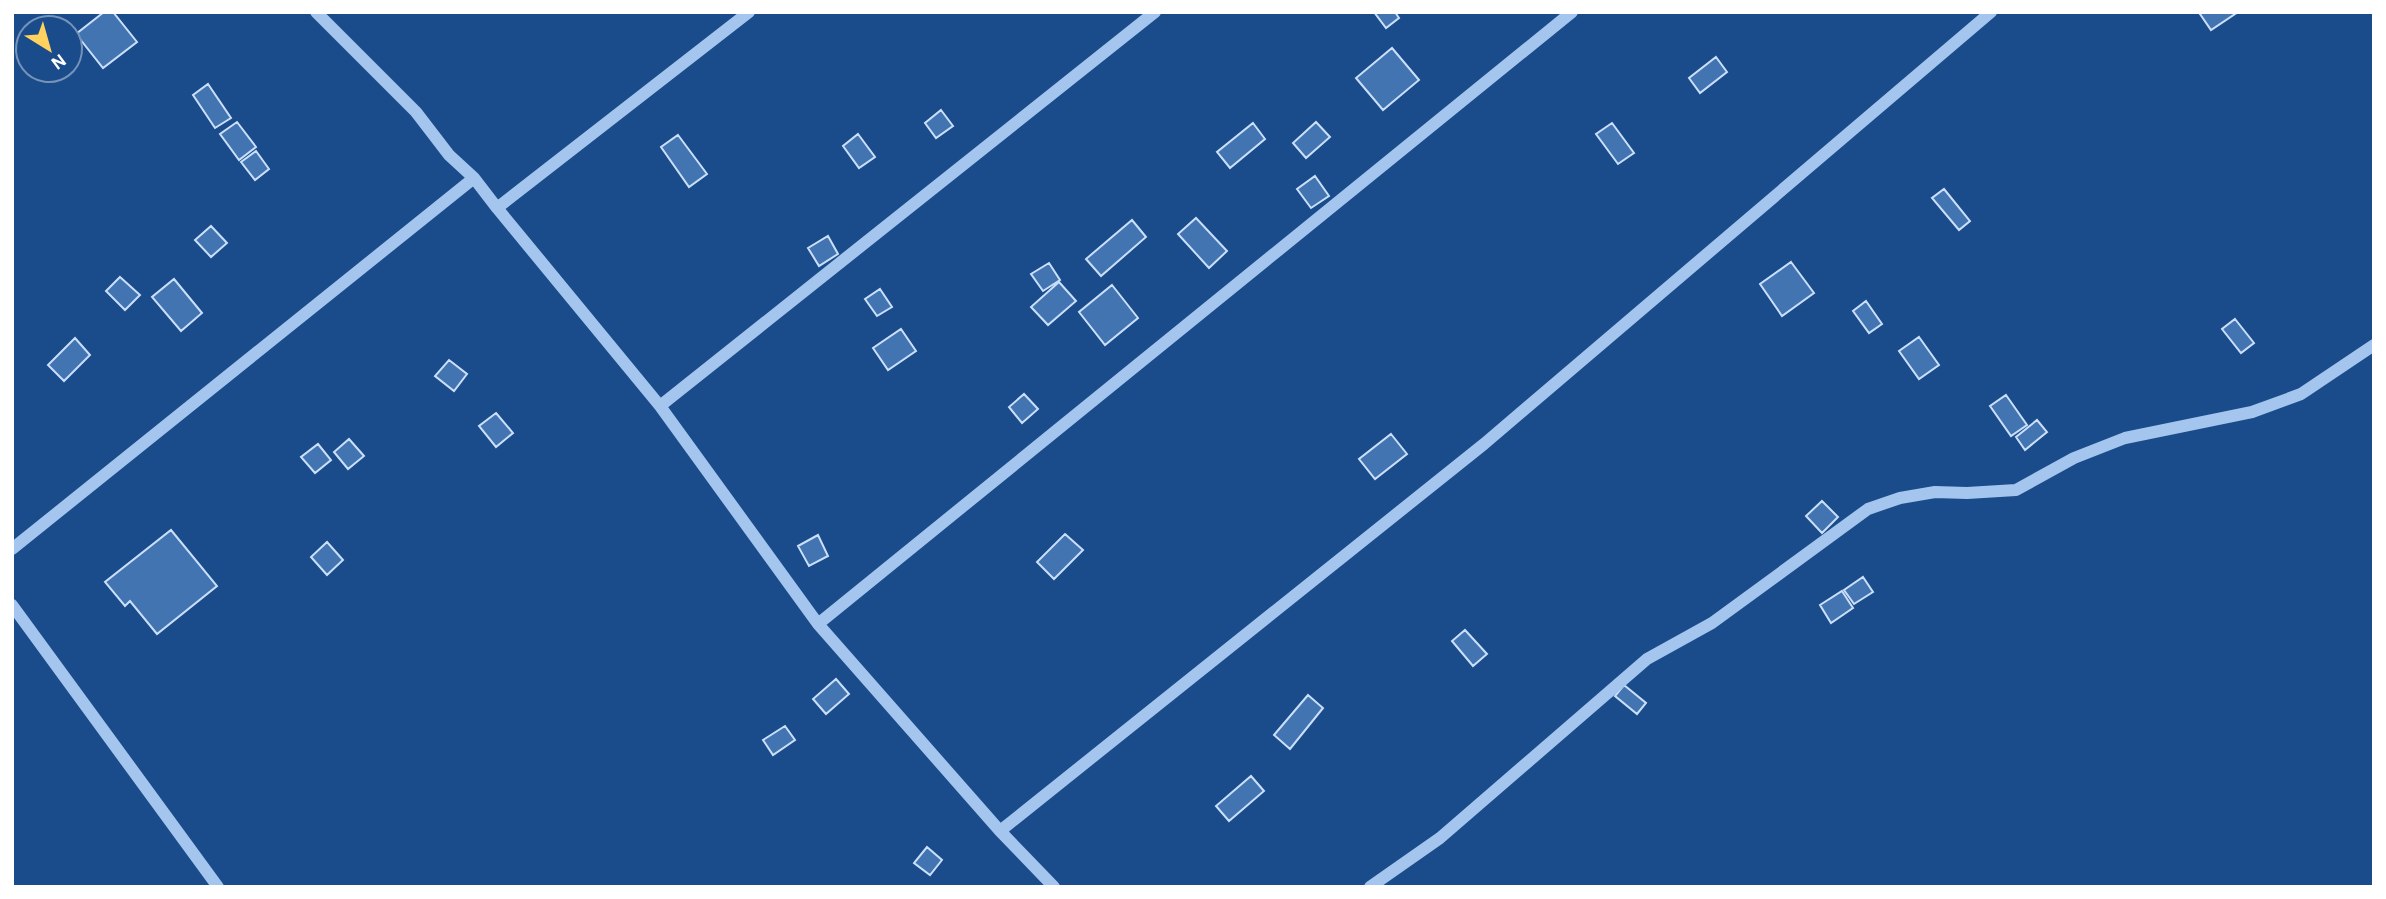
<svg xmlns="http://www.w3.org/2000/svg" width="2386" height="899" font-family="'Alegreya Sans',sans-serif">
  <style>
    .building { fill: #4374b2; stroke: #cadff9; stroke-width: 2 }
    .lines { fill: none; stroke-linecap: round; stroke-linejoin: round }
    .minor { stroke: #a4c5ed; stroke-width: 12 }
  </style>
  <rect width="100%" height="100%" fill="#1a4b8a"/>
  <path class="building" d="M104,12H113L137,42L103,68L76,34Z
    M1374,12H1395L1399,18L1386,28Z
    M2203,12H2238L2211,30L2200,14Z
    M1392,48L1419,80L1383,110L1356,78Z
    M1716,57L1727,72L1700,93L1689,78Z
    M208,84L231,118L215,128L193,95Z
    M941,110L953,126L936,138L925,123Z
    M237,122L256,147L239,160L220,134Z
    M1316,122L1330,137L1306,158L1293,143Z
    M1253,123L1265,139L1230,168L1217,152Z
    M1612,123L1634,153L1618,164L1596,134Z
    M858,134L875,157L859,168L843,146Z
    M678,135L707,174L689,187L661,147Z
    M256,151L269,169L255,180L241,162Z
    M1315,176L1329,196L1311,208L1297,189Z
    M1944,189L1970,221L1959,230L1932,198Z
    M1196,218L1227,251L1209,268L1178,234Z
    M1132,220L1146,237L1101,276L1086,259Z
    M211,226L227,243L211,257L195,240Z
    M828,236L838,254L819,266L808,248Z
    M1791,262L1814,293L1782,316L1760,284Z
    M1049,263L1060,280L1043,291L1031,274Z
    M120,277L140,295L125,310L106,291Z
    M174,279L202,313L181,331L152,297Z
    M1059,282L1076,301L1048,325L1031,307Z
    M1112,285L1138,318L1105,345L1079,312Z
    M880,289L892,307L877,316L865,299Z
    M1866,301L1882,324L1869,333L1853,311Z
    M2235,319L2254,343L2241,353L2222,329Z
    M901,329L916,351L888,370L873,348Z
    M1919,337L1939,365L1919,379L1899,351Z
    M75,338L90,355L64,381L48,365Z
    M449,360L467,374L454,391L435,376Z
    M1024,394L1038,409L1022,423L1009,407Z
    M2006,395L2027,425L2011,436L1990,406Z
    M496,413L513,433L496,447L479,426Z
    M2037,420L2047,432L2025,450L2016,437Z
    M1391,434L1407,454L1375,479L1359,459Z
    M349,439L364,456L348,469L334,452Z
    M318,444L331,460L315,473L301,457Z
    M1822,501L1838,517L1822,533L1806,516Z
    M171,530L217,586L157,634L130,601L125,606L105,582Z
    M1065,534L1083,550L1054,579L1037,562Z
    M818,535L828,556L809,566L798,546Z
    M327,542L343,560L327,575L311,557Z
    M1863,577L1873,592L1854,604L1844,590Z
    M1842,591L1853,608L1831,623L1820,605Z
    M1465,630L1487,654L1473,666L1452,641Z
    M836,679L849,694L826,714L813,699Z
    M1624,685L1646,703L1637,714L1615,696Z
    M1308,695L1323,708L1290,749L1274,735Z
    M785,726L795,740L773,755L763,740Z
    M1251,776L1264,791L1229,821L1216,806Z
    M927,847L942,860L930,875L914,863Z"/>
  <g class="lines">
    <path class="minor" d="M474,178L497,208L749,12
      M497,208L660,406L818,624L1000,831L1054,887
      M660,406L1155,12
      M12,549L474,178L449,155L416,112L316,12
      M12,605L218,887
      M818,624L1572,12
      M1000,831L1484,444L1991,12
      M1370,887L1440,838L1647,659L1712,623L1868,509L1900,498L1935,492L1967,493L2016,490L2074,458L2125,438L2252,412L2301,394L2374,345"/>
  </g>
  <rect width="2386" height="899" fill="none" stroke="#ffffff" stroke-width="28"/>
  <g transform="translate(49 49) rotate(143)"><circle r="33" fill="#1a4b8a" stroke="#7693b9" stroke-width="2"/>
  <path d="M0-5L12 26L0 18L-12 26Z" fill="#ffd260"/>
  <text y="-10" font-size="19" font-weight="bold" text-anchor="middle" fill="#ffffff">N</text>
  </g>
</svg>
